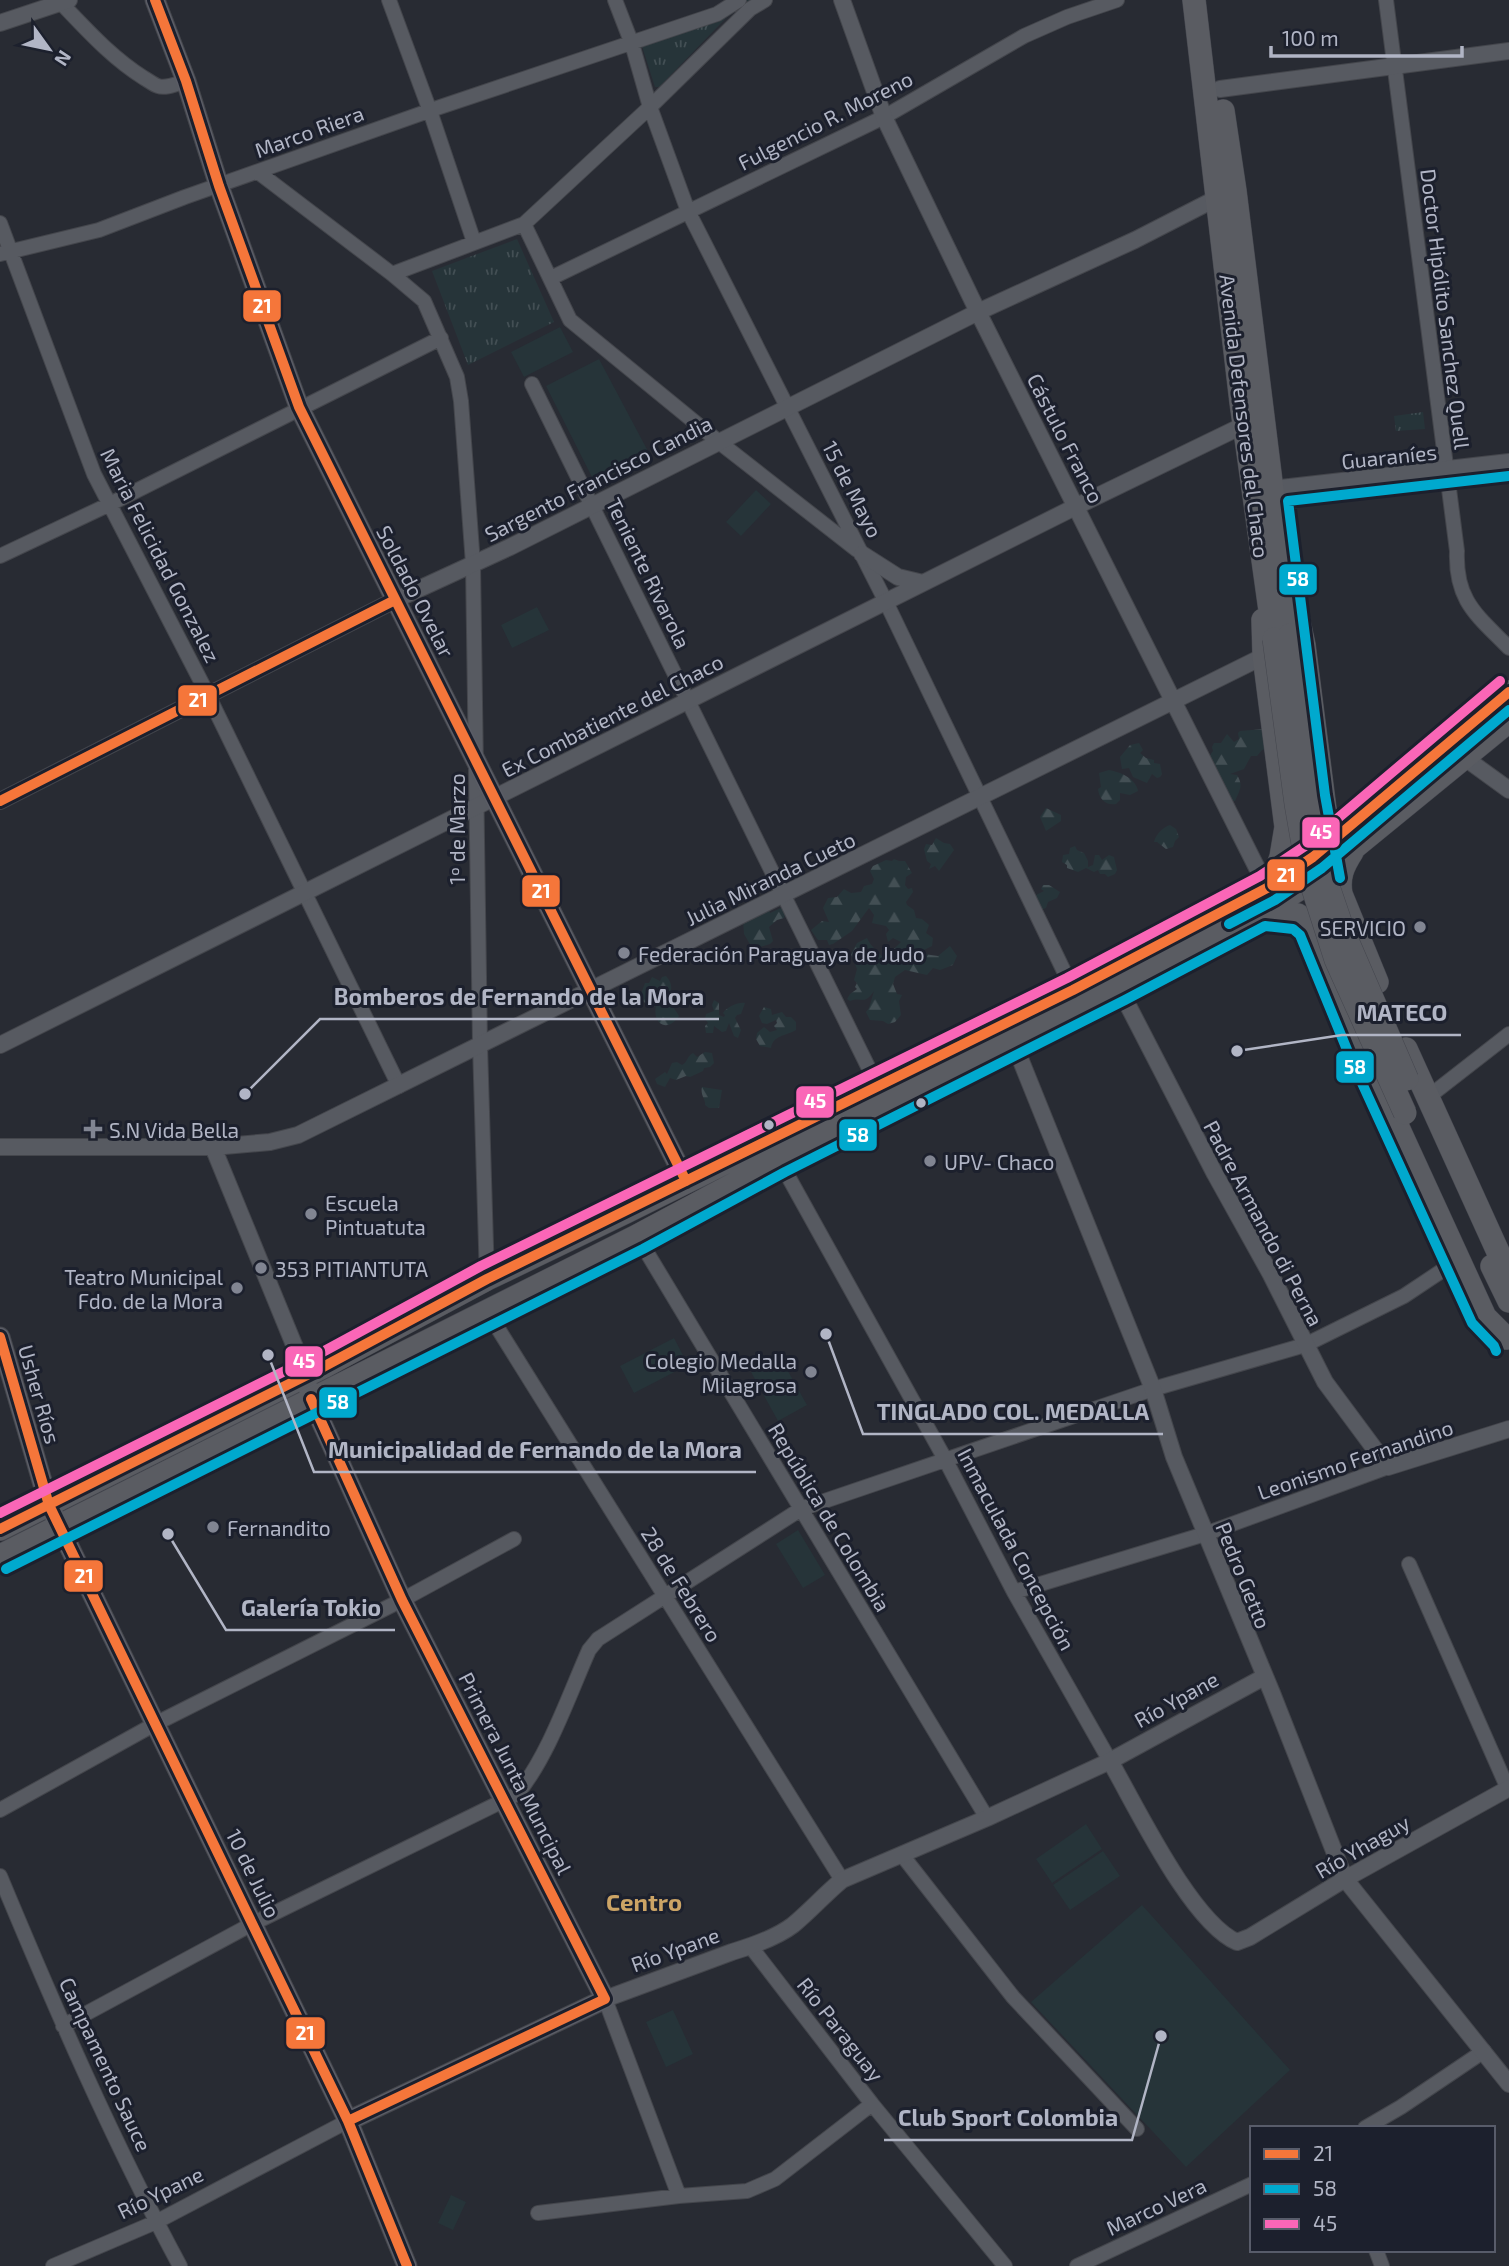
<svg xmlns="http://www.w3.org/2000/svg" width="1509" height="2266" font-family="'Exo 2',sans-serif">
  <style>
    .forest { fill: url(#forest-firs) }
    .park { fill: url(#park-tufts) }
    .garden { fill: #263439 }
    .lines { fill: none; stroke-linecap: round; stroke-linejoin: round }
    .minor-casing { stroke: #44464c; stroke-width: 16 }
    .tertiary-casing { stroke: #44464c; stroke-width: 18 }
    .secondary-casing { stroke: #44464c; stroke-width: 21 }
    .trunk-casing { stroke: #45474f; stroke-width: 24 }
    .minor { stroke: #575a61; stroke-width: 14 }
    .tertiary { stroke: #575a61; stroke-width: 16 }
    .secondary { stroke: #5b5d66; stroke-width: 19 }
    .trunk { stroke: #5a5c62; stroke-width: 23 }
    .trunk-bridge-casing { stroke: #45474f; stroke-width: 24; stroke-linecap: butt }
    .trunk-bridge { stroke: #5a5c62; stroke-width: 23 }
    .bus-1-casing { stroke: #1c202d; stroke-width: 16 }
    .bus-2-casing { stroke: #1c202d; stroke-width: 16 }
    .bus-3-casing { stroke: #1c202d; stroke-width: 16 }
    .bus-1 { stroke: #f5763a; stroke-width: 10 }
    .bus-2 { stroke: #00a9ce; stroke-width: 10 }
    .bus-3 { stroke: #fa66b7; stroke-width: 10 }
    .poi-dot { fill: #818592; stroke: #1c202d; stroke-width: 2.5 }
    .bus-dot { fill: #b1b5c5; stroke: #1c202d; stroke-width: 2.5 }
    .labels { text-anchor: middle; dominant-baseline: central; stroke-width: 6; stroke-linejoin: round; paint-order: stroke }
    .street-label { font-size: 21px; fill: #b1b5c5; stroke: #1c202d }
    .poi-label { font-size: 21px; fill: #b1b5c5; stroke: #1c202d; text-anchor: start }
    .quarter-label { font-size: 24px; font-weight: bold; fill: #cca465; stroke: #1c202d }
    .leader { fill: none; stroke: #b1b5c5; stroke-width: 2.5 }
    .callout-dot { fill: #b1b5c5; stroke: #1c202d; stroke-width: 2.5 }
    .callout-label { font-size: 23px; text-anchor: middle; font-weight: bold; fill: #b1b5c5; stroke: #1c202d; stroke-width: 6; stroke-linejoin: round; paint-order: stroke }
    .line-badge { stroke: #1c202d; stroke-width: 2.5 }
    .badge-label { font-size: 19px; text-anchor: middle; font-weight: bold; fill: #fff }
  </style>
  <defs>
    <pattern id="forest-firs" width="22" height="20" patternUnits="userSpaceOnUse" patternTransform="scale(1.75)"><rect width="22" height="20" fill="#263439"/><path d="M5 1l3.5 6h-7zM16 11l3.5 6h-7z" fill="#434f54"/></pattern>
    <pattern id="park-tufts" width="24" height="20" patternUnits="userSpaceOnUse" patternTransform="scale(1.75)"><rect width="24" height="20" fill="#263439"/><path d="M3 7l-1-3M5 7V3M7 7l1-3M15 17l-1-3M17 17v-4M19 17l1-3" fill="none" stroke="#434f54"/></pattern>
  </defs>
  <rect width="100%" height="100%" fill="#282b33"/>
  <path class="forest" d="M1264,729L1266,749L1262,750L1257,756H1251L1244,769L1230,774L1237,775C1244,786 1239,791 1235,801H1231L1208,758L1213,751L1212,747L1214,743H1221L1227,734L1234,742L1239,739L1238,733L1240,731Z
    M1139,743L1143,750L1140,753L1146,758L1154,760V763L1160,764L1162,774L1160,777L1157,778L1152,774L1147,783L1133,777L1129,768L1122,769L1120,757L1130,745Z
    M1109,770C1121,772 1136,779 1138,791L1130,795L1120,793V800L1116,804C1106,806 1099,799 1098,789L1101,787L1099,773Z
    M1046,808L1061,815V821L1046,831L1040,817Z
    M1170,825L1176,829L1179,837L1175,841L1173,847L1166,849L1157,842H1154C1156,834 1163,827 1170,825Z
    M936,838L944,843L950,844L954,850L939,871L935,866L929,869L931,864L927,861L924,849L926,844L932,845Z
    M1075,846L1077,850L1084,853L1088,861V867L1093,865L1095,855H1099L1102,860L1109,855L1114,857L1117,870L1115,874L1108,877L1105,874H1100L1098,870L1094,872L1086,868L1078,872L1067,868V865L1062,862L1063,855L1069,854L1070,848Z
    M894,859L899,861H905L912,873L906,877L905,885L908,889L912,888L913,892L906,902L907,905L914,910L916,918L922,919L929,925L926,933L933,938L932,946L924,950V954L938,956L950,946L957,956L953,965L940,970L933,968L927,975L905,970L895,977L893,984L897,994L902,995L899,1001L901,1015L895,1022L888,1024L883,1021L870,1020L866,1012L869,1008L874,991C864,1006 862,996 850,1001L847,999L850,994L857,989L855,987L857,983L854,980L857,969L851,954L857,943L867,938C871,947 878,951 885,960L889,952L888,949L893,950L901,942L893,938L888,942L886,934L889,930L886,926L872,923L874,915L869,908L852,931L833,944L829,945L827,940H818L811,930L822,921L829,922L823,908L828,898L837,897L844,889L851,893L861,892L864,886L872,884L874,879L870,871L873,866L886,860L892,861Z
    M1043,885H1049L1060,892L1057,898L1048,902L1046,908L1043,909C1038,907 1035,900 1036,895L1044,891L1041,889Z
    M781,908L786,912L784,918L777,920L769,927L773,941L770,944L757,948L751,946L744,934L743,919L769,909L770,913Z
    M666,976C675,986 671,993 664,1002L666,1006L672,1005L679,1016C667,1034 652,1023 656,1006L651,1008L644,1002L641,994L645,983H649L652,977L660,981L662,977Z
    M714,1000L719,1003V1015L724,1017L725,1015L723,1013C727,1007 738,1002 745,1003L741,1014L737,1015L735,1018L741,1030L738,1038L734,1036L729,1023L726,1031L722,1032L714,1026L713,1033H706L705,1026L708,1023L705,1019L706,1014L714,1011L712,1005Z
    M764,1007L771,1009L772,1015L782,1012L786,1017H791L796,1022V1030C786,1036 773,1035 771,1048L760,1046L756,1039L757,1033L764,1027L770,1032L777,1030L774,1026L777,1023L776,1020L767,1024L762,1023L759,1016Z
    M705,1052L712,1053L714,1063L710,1067L704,1068L703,1071L690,1077L686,1076L676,1080L670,1078L665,1087L657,1084L655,1079L665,1072L667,1074L672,1063L677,1062L682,1065C688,1062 686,1057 693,1053L697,1057Z
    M702,1087L722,1090L719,1108H709L705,1105C706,1100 700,1095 702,1087Z"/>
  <path class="park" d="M746,0H753L727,17L659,87H655L642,46L724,14Z
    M517,239L554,322L468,365L432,271Z
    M1423,412L1425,429L1396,431L1394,416Z"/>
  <path class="garden" d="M560,327L573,352L524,377L511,352Z
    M599,359L650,455L595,483L546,386Z
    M756,490L771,504L741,536L726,522Z
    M537,607L549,630L512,648L501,625Z
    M674,1338L688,1365L634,1393L620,1366Z
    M779,1355L807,1405L778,1421L751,1372Z
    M798,1530L825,1575L803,1588L776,1544Z
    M1086,1824L1102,1849L1052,1883L1036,1859Z
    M1103,1851L1120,1876L1070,1910L1053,1885Z
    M1142,1905L1290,2070L1186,2167L1031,2002Z
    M673,2010L693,2054L666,2067L646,2022Z
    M451,2195L466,2202L453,2230L438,2223Z"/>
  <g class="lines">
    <g class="minor-casing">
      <path id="minor" d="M389,0L430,111L474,242
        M615,0L632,44L650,107L688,211L886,602L1073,990
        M1386,0L1457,551C1455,601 1477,615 1509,648
        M61,3C87,30 112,58 144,78C148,80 154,85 158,86C166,89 178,83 186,81
        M258,172L392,274L424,301L457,377L461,401L473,564L480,1045L487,1279
        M0,223L94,474L208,695L399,1086
        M524,224L570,320L719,442L857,550
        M0,254L99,230L185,197L437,108L717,14L739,0
        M392,274L524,224L650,107L750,9L765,0
        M551,278L884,117L1024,36L1067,17L1117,0
        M532,384L878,1087
        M0,556L110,504L441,338
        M1427,1098L1509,1034
        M779,1160L945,1459L1014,1592L1110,1761
        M637,1236L987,1818
        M487,1311L842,1880
        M1409,1564L1508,1789
        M1014,1592L1205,1534L1388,1467
        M0,1810L155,1724L402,1600L514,1539
        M902,1855L1013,1997L1137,2129
        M0,1876C55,2008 112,2140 180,2266
        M751,1947L872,2104L1005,2266
        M605,1999L679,2196
        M63,2026L254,1923L517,1794C548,1757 569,1695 589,1650L598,1639L801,1509L1153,1389L1305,1345L1404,1296L1458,1260
        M1365,2128L1401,2107L1484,2051
        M538,2213L679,2196L747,2191L775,2179L872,2104
        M1376,2250L1382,2266
        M53,2266L156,2222L348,2121
        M1077,2266L1252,2184"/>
    </g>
    <g class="tertiary-casing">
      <path id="tertiary" d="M842,0L884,117L978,312L1267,888
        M0,23L69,0
        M1220,89L1509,51
        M1272,489L1509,462
        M862,554L898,577L923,583
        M1465,758L1509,790
        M0,801L395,600L510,547L978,312L1135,240L1217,198
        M1119,988L1215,1174L1270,1273L1325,1382L1388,1467L1509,1429
        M1013,1041L1153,1389L1174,1457L1272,1693L1345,1879L1509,2084
        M0,1045L1077,506L1244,425
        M0,1147H213L270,1142L298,1135L1264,656
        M213,1147L306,1374
        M1110,1761C1136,1806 1191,1922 1237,1942L1250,1937L1345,1879L1509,1788
        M605,1999L732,1952C752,1946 776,1938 793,1925C810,1911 825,1894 842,1880L987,1818L1110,1761L1264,1677"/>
    </g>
    <g class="secondary-casing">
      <path id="secondary" d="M155,0L186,81L219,186L299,407L686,1181
        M0,1337L49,1505L348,2121L407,2266
        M308,1387L311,1399L402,1600L605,1999L348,2121"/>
    </g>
    <g class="trunk-casing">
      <path id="trunk" d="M1194,0L1241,402L1274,639
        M1223,111L1235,191L1290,635
        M1297,613L1304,645L1326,817L1328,821L1338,825L1356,818
        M1263,620L1264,656L1286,827L1281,857L1271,886
        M1352,852C1343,866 1338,877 1341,894L1377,982
        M1262,912L1298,915L1312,926L1363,1051L1485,1317L1506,1338
        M1406,1049L1509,1276
        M1492,1266L1509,1301
        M0,1529L323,1367L487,1279L626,1212L1073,990L1267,888L1313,857L1509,692
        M0,1556L637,1236L779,1160L1119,988L1262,912L1317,878L1509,721"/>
    </g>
    <use href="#minor" class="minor"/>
    <use href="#tertiary" class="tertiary"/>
    <use href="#secondary" class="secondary"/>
    <use href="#trunk" class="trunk"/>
    <g class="trunk-bridge-casing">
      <path id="trunk-bridge" d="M1290,635L1311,797L1328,886L1344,933L1407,1079
        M1274,639L1296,804L1308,873L1336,960L1405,1113"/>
    </g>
    <use href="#trunk-bridge" class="trunk-bridge"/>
    <g class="bus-1-casing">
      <path id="bus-1" d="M155,0L186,81L219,186L299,407L686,1181
        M0,801L395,600
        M0,1337L49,1505L348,2121L407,2266
        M311,1399L402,1600L605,1999L348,2121
        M0,1529L323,1367L487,1279L1073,990L1267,888L1313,857L1509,692"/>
    </g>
    <g class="bus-2-casing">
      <path id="bus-2" d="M1340,878L1325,795L1288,501L1509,476
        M1229,924L1275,900L1322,868L1509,710
        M6,1569L643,1249L785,1172L1125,1000L1265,926L1293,929L1300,935L1350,1057L1472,1323L1494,1346L1496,1351"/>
    </g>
    <g class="bus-3-casing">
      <path id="bus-3" d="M0,1513L317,1355L481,1266L1067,978L1260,876L1305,846L1500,681"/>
    </g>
    <use href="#bus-1" class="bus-1"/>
    <use href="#bus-2" class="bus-2"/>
    <use href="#bus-3" class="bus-3"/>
  </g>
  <g class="poi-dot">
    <circle cx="1420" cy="927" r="7"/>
    <circle cx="624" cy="953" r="7"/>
    <path d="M89.5 1118.5h7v7h7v7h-7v7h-7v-7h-7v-7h7z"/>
    <circle cx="930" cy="1161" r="7"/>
    <circle cx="311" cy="1214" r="7"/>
    <circle cx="261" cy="1268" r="7"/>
    <circle cx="237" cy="1288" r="7"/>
    <circle cx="811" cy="1372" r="7"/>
    <circle cx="213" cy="1527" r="7"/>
  </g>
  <g class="bus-dot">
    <circle cx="921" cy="1103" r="6"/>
    <circle cx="769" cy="1125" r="6"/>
  </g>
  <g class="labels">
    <g class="street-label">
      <text transform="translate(825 120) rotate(-27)">Fulgencio R. Moreno</text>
      <text transform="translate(309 131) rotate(-20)">Marco Riera</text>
      <text transform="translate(1446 309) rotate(83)">Doctor Hipólito Sanchez Quell</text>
      <text transform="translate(1245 416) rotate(83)">Avenida Defensores del Chaco</text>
      <text transform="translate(1066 438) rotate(63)">Cástulo Franco</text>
      <text transform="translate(1389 456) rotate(-6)">Guaraníes</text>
      <text transform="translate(598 478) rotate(-27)">Sargento Francisco Candia</text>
      <text transform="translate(853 489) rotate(63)">15 de Mayo</text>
      <text transform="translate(161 555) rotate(63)">Maria Felicidad Gonzalez</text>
      <text transform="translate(649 573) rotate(64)">Teniente Rivarola</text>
      <text transform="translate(416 591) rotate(63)">Soldado Ovelar</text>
      <text transform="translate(612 715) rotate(-27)">Ex Combatiente del Chaco</text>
      <text transform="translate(456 829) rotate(-90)">1º de Marzo</text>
      <text transform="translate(770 878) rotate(-26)">Julia Miranda Cueto</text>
      <text transform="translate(1264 1223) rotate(62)">Padre Armando di Perna</text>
      <text transform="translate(40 1394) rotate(74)">Usher Ríos</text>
      <text transform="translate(1355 1459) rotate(-19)">Leonismo Fernandino</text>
      <text transform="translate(830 1517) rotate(59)">República de Colombia</text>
      <text transform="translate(1017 1549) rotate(62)">Inmaculada Concepción</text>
      <text transform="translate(1244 1575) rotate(68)">Pedro Getto</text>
      <text transform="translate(682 1584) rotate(58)">28 de Febrero</text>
      <text transform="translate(1176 1699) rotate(-29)">Río Ypane</text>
      <text transform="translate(516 1773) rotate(63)">Primera Junta Muncipal</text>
      <text transform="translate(1362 1846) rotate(-30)">Río Yhaguy</text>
      <text transform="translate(254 1873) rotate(64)">10 de Julio</text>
      <text transform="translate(675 1949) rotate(-20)">Río Ypane</text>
      <text transform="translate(841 2029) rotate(52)">Río Paraguay</text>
      <text transform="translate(106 2064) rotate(65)">Campamento Sauce</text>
      <text transform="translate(160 2192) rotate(-26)">Río Ypane</text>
      <text transform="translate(1156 2206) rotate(-25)">Marco Vera</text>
    </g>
    <g class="poi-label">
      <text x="1406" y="927" text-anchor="end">SERVICIO</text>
      <text x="638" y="953">Federación Paraguaya de Judo</text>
      <text x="109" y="1129">S.N Vida Bella</text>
      <text x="944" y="1161">UPV- Chaco</text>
      <text x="325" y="1202">Escuela<tspan x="325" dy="24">Pintuatuta</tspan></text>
      <text x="275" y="1268">353 PITIANTUTA</text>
      <text x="223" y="1276" text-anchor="end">Teatro Municipal<tspan x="223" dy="24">Fdo. de la Mora</tspan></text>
      <text x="797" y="1360" text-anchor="end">Colegio Medalla<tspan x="797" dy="24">Milagrosa</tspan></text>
      <text x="227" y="1527">Fernandito</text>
    </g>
    <g class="quarter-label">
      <text x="644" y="1901">Centro</text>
    </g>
  </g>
  <path class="leader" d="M245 1094L320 1019H719M1237 1051L1342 1035H1461M826 1334L863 1434H1163M268 1355L314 1472H756M168 1534L226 1630H395M1161 2036L1132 2140H884"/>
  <g class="callout-dot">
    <circle cx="245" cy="1094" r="7"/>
    <circle cx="1237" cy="1051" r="7"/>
    <circle cx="826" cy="1334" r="7"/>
    <circle cx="268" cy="1355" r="7"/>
    <circle cx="168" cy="1534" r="7"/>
    <circle cx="1161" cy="2036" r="7"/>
  </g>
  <g class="callout-label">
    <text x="519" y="1005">Bomberos de Fernando de la Mora</text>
    <text x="1402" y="1021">MATECO</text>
    <text x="1013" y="1420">TINGLADO COL. MEDALLA</text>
    <text x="535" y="1458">Municipalidad de Fernando de la Mora</text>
    <text x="311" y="1616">Galería Tokio</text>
    <text x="1008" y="2126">Club Sport Colombia</text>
  </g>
  <g class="line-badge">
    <rect x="242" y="289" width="40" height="34" rx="7" fill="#f5763a"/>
    <rect x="1278" y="563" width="40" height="33" rx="7" fill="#00a9ce"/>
    <rect x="177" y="684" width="41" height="33" rx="7" fill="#f5763a"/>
    <rect x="1301" y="816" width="40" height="33" rx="7" fill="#fa66b7"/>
    <rect x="1266" y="858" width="40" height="34" rx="7" fill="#f5763a"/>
    <rect x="521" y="874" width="40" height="34" rx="7" fill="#f5763a"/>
    <rect x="1335" y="1050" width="40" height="34" rx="7" fill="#00a9ce"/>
    <rect x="795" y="1085" width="40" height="34" rx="7" fill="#fa66b7"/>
    <rect x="838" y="1118" width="40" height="34" rx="7" fill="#00a9ce"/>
    <rect x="284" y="1345" width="40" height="33" rx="7" fill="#fa66b7"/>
    <rect x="318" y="1386" width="40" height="33" rx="7" fill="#00a9ce"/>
    <rect x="63" y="1559" width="41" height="34" rx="7" fill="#f5763a"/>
    <rect x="285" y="2016" width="41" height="34" rx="7" fill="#f5763a"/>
  </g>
  <g class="badge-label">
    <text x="262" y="313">21</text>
    <text x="1298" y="586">58</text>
    <text x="198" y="707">21</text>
    <text x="1321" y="839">45</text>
    <text x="1286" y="882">21</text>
    <text x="541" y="898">21</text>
    <text x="1355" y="1074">58</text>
    <text x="815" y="1108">45</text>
    <text x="858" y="1142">58</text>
    <text x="304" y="1368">45</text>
    <text x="338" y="1409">58</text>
    <text x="84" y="1583">21</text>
    <text x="305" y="2040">21</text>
  </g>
  <rect x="1250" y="2126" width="245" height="126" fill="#1c202d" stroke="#585c6a" stroke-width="2"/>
  <rect x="1264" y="2149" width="35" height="10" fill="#f5763a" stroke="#585c6a" stroke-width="2"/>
  <text x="1313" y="2161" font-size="21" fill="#b1b5c5">21</text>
  <rect x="1264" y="2184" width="35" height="10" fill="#00a9ce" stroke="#585c6a" stroke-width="2"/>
  <text x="1313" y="2196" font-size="21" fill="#b1b5c5">58</text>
  <rect x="1264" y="2219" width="35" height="10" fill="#fa66b7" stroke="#585c6a" stroke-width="2"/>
  <text x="1313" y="2231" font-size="21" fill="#b1b5c5">45</text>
  <g transform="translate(49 49) rotate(123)" stroke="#1c202d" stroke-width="5" paint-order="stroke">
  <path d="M0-5L12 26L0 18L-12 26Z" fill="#b1b5c5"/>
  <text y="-10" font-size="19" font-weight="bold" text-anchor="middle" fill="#b1b5c5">N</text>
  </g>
  <path d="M1271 46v10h191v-10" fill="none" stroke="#b1b5c5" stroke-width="3.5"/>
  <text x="1282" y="46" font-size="21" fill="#b1b5c5" stroke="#1c202d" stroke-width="5" paint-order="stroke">100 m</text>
</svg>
